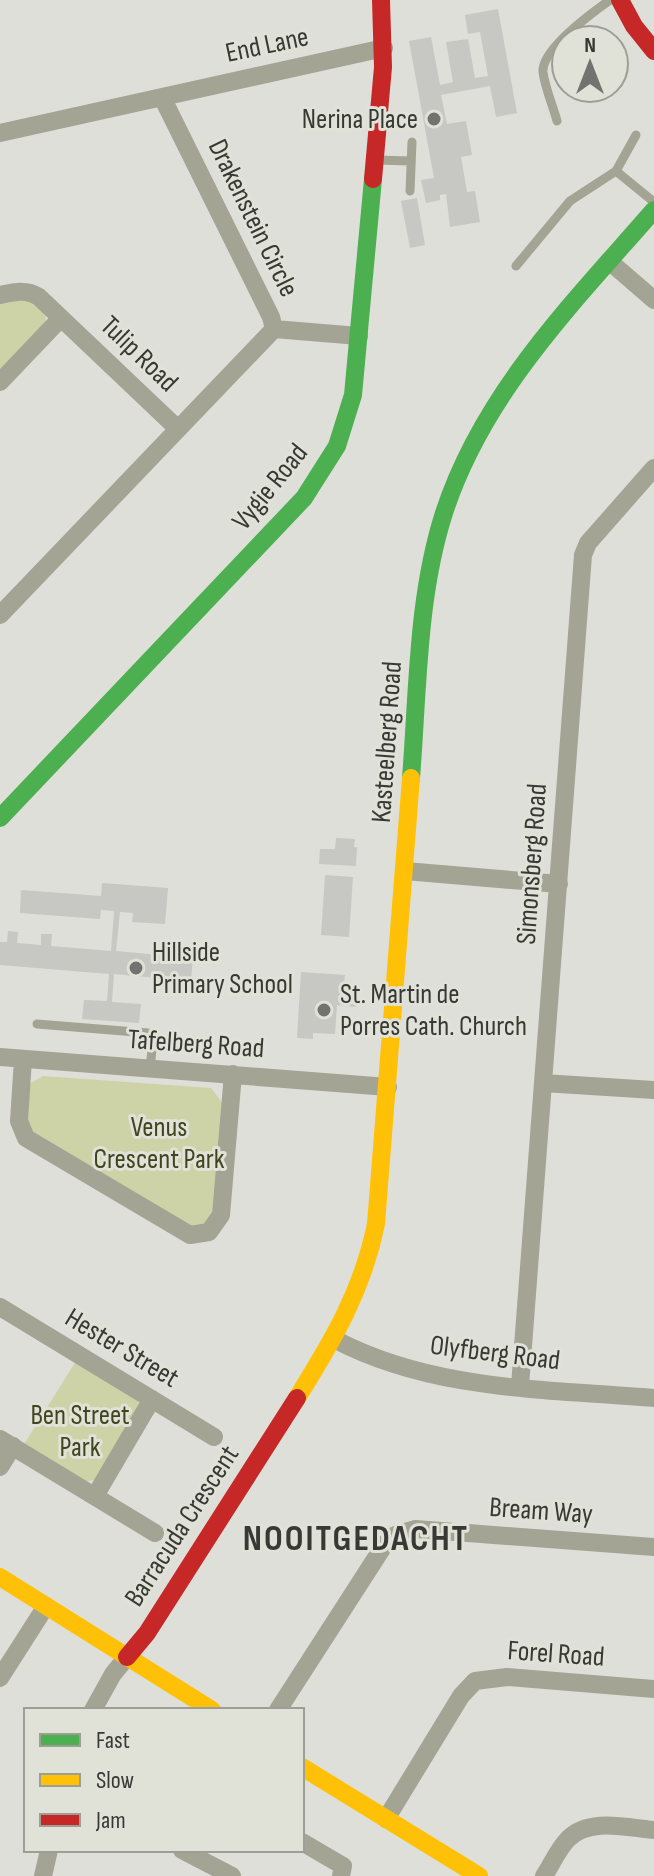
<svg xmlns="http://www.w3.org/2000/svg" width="654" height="1876" font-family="'Sofia Sans Condensed',sans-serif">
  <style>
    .green { fill: #cdd3a6 }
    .building { fill: #c7c7c3 }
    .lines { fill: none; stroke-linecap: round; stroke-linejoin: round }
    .lane { stroke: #a3a494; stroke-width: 9 }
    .street { stroke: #a3a494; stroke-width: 18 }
    .fast { stroke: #4caf50; stroke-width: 18 }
    .slow { stroke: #ffc107; stroke-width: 18 }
    .jam { stroke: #c62828; stroke-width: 18 }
    .poi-dot { fill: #72736f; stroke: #e0e2d7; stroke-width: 3 }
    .labels { text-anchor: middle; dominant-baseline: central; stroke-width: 6; stroke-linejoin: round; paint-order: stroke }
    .street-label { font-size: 28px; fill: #383935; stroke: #e0e2d7 }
    .poi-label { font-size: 28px; fill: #383935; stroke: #e0e2d7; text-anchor: start }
    .park-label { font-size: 28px; fill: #40451e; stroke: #e0e2d7 }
    .district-label { font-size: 36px; font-weight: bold; letter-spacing: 2px; fill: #383935; stroke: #e0e2d7 }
  </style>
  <rect width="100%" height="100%" fill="#dfdfda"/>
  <path class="green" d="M24,297L45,312L46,323L0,374V302Z
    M43,1076L211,1088L224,1105L214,1218L196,1229L32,1134L26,1122L29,1084Z
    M76,1361L137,1400L139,1404L95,1480L83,1482L23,1446Z"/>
  <path class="building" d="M498,9L517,113L496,117L490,86L441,95L447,124L466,121L472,155L461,157L467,192L475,191L480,222L450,227L446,194L440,195V200L426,203L421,180L434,178L409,41L431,37L440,85L453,82L446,42L468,39L475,78L488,76L480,32L468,34L465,15Z
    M417,198L425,245L410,248L401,201Z
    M336,838L355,839L354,847H357L356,866L319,864L320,849H335Z
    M325,875L353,877L349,937L321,935Z
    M102,883L168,888L165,924L132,922L133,913L120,912L116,951L193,958L191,981L114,974L112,1002L141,1004L139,1023L82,1019L84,1000L107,1001L109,974L0,965V942H7L8,931L18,932L17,943L41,945V934H52L51,946L111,951L114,911L101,910L100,919L20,913L21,890L101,896Z
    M301,972L345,975L344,985L357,986L356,1007L337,1005L335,1034L313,1033V1039L297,1038Z"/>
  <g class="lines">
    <path class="lane" d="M557,121C553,106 545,88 543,72C541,50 593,12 610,0
      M375,160L411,161
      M616,171L654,202
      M410,191L412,142
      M516,266L570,201L616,171L636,135
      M37,1024L148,1033L153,1040L150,1069"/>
    <path class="street" d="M162,97L271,317L274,329
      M0,133L384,48
      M609,261L654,300
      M0,295C14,292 26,289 39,297L178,429
      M274,329L359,336
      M0,382L61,318
      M0,615L274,329
      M405,871L559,884
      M0,1057L388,1087
      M23,1059L19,1121L26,1138L190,1235L209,1232L221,1215L233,1074
      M543,1083L654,1090
      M0,1307L214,1437
      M334,1339C432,1391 546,1389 654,1398
      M520,1386L583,555L588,543L654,468
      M0,1439L155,1533
      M0,1467L13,1446
      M95,1496L152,1399
      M0,1678L46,1606
      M93,1710L113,1674L127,1657
      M278,1710L385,1544L395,1535L415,1529L654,1547
      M386,1819L461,1696L475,1681L507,1677L654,1689
      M302,1842L343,1866L341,1876
      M182,1850L232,1876
      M43,1876L49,1850
      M544,1876C552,1864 558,1849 568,1839C589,1817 628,1828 654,1830"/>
    <path class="fast" d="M411,778C418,690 417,597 444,513C483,393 573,303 654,210
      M0,818L304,498L337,446L353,395L373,179"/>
    <path class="slow" d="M297,1398C333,1340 362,1292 376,1224L411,778
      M0,1577L212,1710
      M302,1767L479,1876"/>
    <path class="jam" d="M620,0L634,26L654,51
      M373,179L383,67L381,0
      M127,1657L147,1633L297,1398"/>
  </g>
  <g class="poi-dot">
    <circle cx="434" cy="119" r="8"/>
    <circle cx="136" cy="968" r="8"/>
    <circle cx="324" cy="1010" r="8"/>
  </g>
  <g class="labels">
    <g class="street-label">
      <text transform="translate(267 45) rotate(-12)">End Lane</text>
      <text transform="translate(253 218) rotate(64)">Drakenstein Circle</text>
      <text transform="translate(139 354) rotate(44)">Tulip Road</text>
      <text transform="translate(270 487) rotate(-51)">Vygie Road</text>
      <text transform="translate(387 742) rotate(-86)">Kasteelberg Road</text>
      <text transform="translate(532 864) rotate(-86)">Simonsberg Road</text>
      <text transform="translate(196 1044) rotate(4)">Tafelberg Road</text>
      <text transform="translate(122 1348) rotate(31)">Hester Street</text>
      <text transform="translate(495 1353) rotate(7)">Olyfberg Road</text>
      <text transform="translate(541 1511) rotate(4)">Bream Way</text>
      <text transform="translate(182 1526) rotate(-57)">Barracuda Crescent</text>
      <text transform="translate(556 1654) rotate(4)">Forel Road</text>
    </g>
    <g class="poi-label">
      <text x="418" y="119" text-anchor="end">Nerina Place</text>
      <text x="152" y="952">Hillside<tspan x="152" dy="32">Primary School</tspan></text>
      <text x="340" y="994">St. Martin de<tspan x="340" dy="32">Porres Cath. Church</tspan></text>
    </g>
    <g class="park-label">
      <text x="159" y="1127">Venus<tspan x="159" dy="32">Crescent Park</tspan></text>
      <text x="80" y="1415">Ben Street<tspan x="80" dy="32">Park</tspan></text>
    </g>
    <g class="district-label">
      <text x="356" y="1539">NOOITGEDACHT</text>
    </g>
  </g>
  <rect x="24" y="1708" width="280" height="144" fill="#e0e2d7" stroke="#9d9e96" stroke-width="2"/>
  <rect x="40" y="1734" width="40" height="12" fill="#4caf50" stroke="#9d9e96" stroke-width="2"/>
  <text x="96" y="1748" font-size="24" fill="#383935">Fast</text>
  <rect x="40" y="1774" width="40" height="12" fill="#ffc107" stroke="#9d9e96" stroke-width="2"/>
  <text x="96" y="1788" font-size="24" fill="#383935">Slow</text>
  <rect x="40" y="1814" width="40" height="12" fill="#c62828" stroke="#9d9e96" stroke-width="2"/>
  <text x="96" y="1828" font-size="24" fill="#383935">Jam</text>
  <g transform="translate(590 64)"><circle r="38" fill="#e0e2d7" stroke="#9d9e96" stroke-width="2"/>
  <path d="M0-6L14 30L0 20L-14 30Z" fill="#72736f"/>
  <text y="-12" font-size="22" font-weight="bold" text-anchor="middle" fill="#383935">N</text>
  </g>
</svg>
